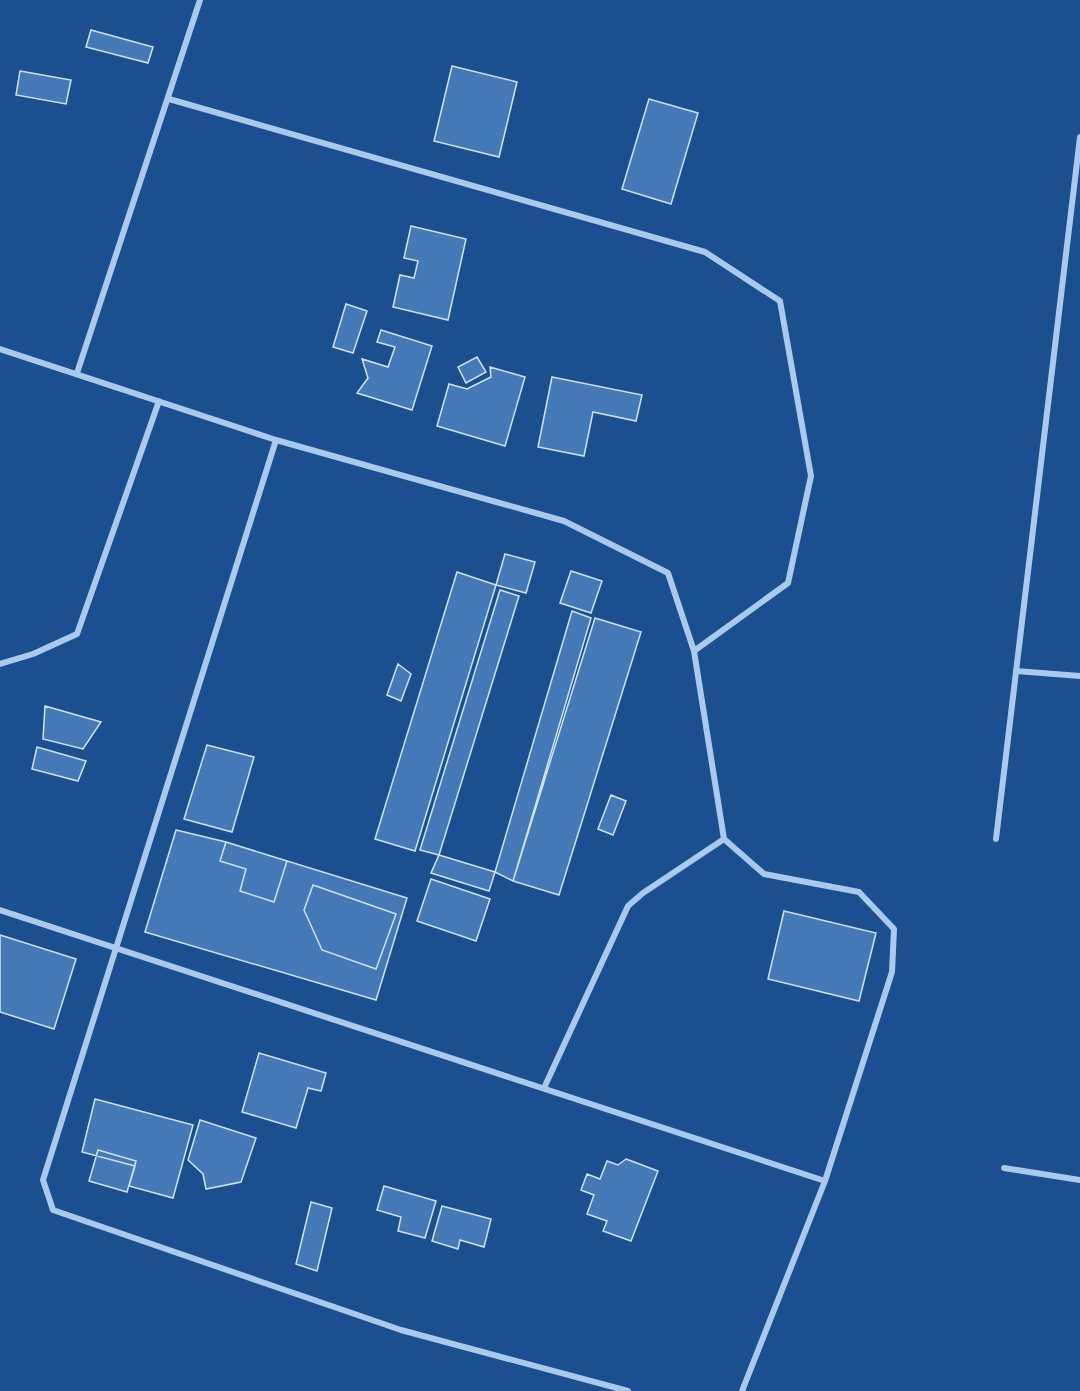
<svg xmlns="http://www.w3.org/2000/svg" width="1080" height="1391" font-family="'Varela Round',sans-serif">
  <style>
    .building { fill: #4478b7; stroke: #cfe3fa; stroke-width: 1.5 }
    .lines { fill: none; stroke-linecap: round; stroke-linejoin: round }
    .minor { stroke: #a9c9ee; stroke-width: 6 }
  </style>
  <rect width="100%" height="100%" fill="#1b4f8f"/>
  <path class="building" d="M91,30L153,47L148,63L86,47Z
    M452,66L517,82L499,157L434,141Z
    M20,71L71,80L66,104L16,95Z
    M649,99L698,113L671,204L622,189Z
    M411,226L466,239L448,320L393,307L400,275L414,278L418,261L404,258Z
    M346,304L367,311L353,353L333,347Z
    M381,330L432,346L412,410L357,393L368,378L362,359L388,367L395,347L377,342Z
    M477,357L486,372L466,383L458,367Z
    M490,367L525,377L505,446L437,426L449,384L467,389L491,377Z
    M552,377L642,395L636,421L593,412L584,456L538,447Z
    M505,554L535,562L526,593L496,585Z
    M571,571L602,581L591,613L560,603Z
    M457,572L496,585L415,851L375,839Z
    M500,590L519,596L439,855L420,850Z
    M572,611L591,618L513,881L495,872Z
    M595,618L641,632L559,895L513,881Z
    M398,664L411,674L401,701L387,695Z
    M45,706L101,722L83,749L43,739Z
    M207,745L254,757L232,832L184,819Z
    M37,747L86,761L78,781L32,769Z
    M611,795L626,801L613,835L598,829Z
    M176,830L226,842L407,898L376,1000L145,932Z
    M226,842L287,861L274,902L240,891L246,869L220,861Z
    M439,855L495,872L489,891L431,873Z
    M431,879L490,899L476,941L417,921Z
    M313,885L396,914L376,969L322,950L304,910Z
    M784,911L876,933L859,1001L768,979Z
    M0,935L76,959L54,1029L0,1012Z
    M259,1053L326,1073L321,1091L308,1088L296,1128L242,1112Z
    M95,1099L193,1125L173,1198L129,1186L135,1166L82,1152Z
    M200,1120L256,1138L241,1182L206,1189L203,1174L188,1160Z
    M98,1150L136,1161L127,1192L89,1181Z
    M626,1159L658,1171L631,1241L603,1231L607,1221L587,1214L594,1195L581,1190L587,1174L600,1179L607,1161L618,1165Z
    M384,1186L436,1201L425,1238L398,1231L401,1217L377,1210Z
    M311,1202L332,1208L317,1271L296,1264Z
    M442,1206L491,1219L484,1247L460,1240L458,1249L432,1241Z"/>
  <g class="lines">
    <path class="minor" d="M169,99L705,252L780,301L811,476L788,583L694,651
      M0,349L276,440L564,521L668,573L694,651L724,839L764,874L859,892L894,929L892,972L825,1181L742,1391
      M77,373L200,0
      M276,440L43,1180L53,1210L401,1330L628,1391
      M0,664L33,654L77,634L159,401
      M1016,671L1080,676
      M996,839L1080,137
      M0,910L825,1181
      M544,1088L628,906L643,893L724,839
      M1004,1168L1080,1180"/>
  </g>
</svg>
